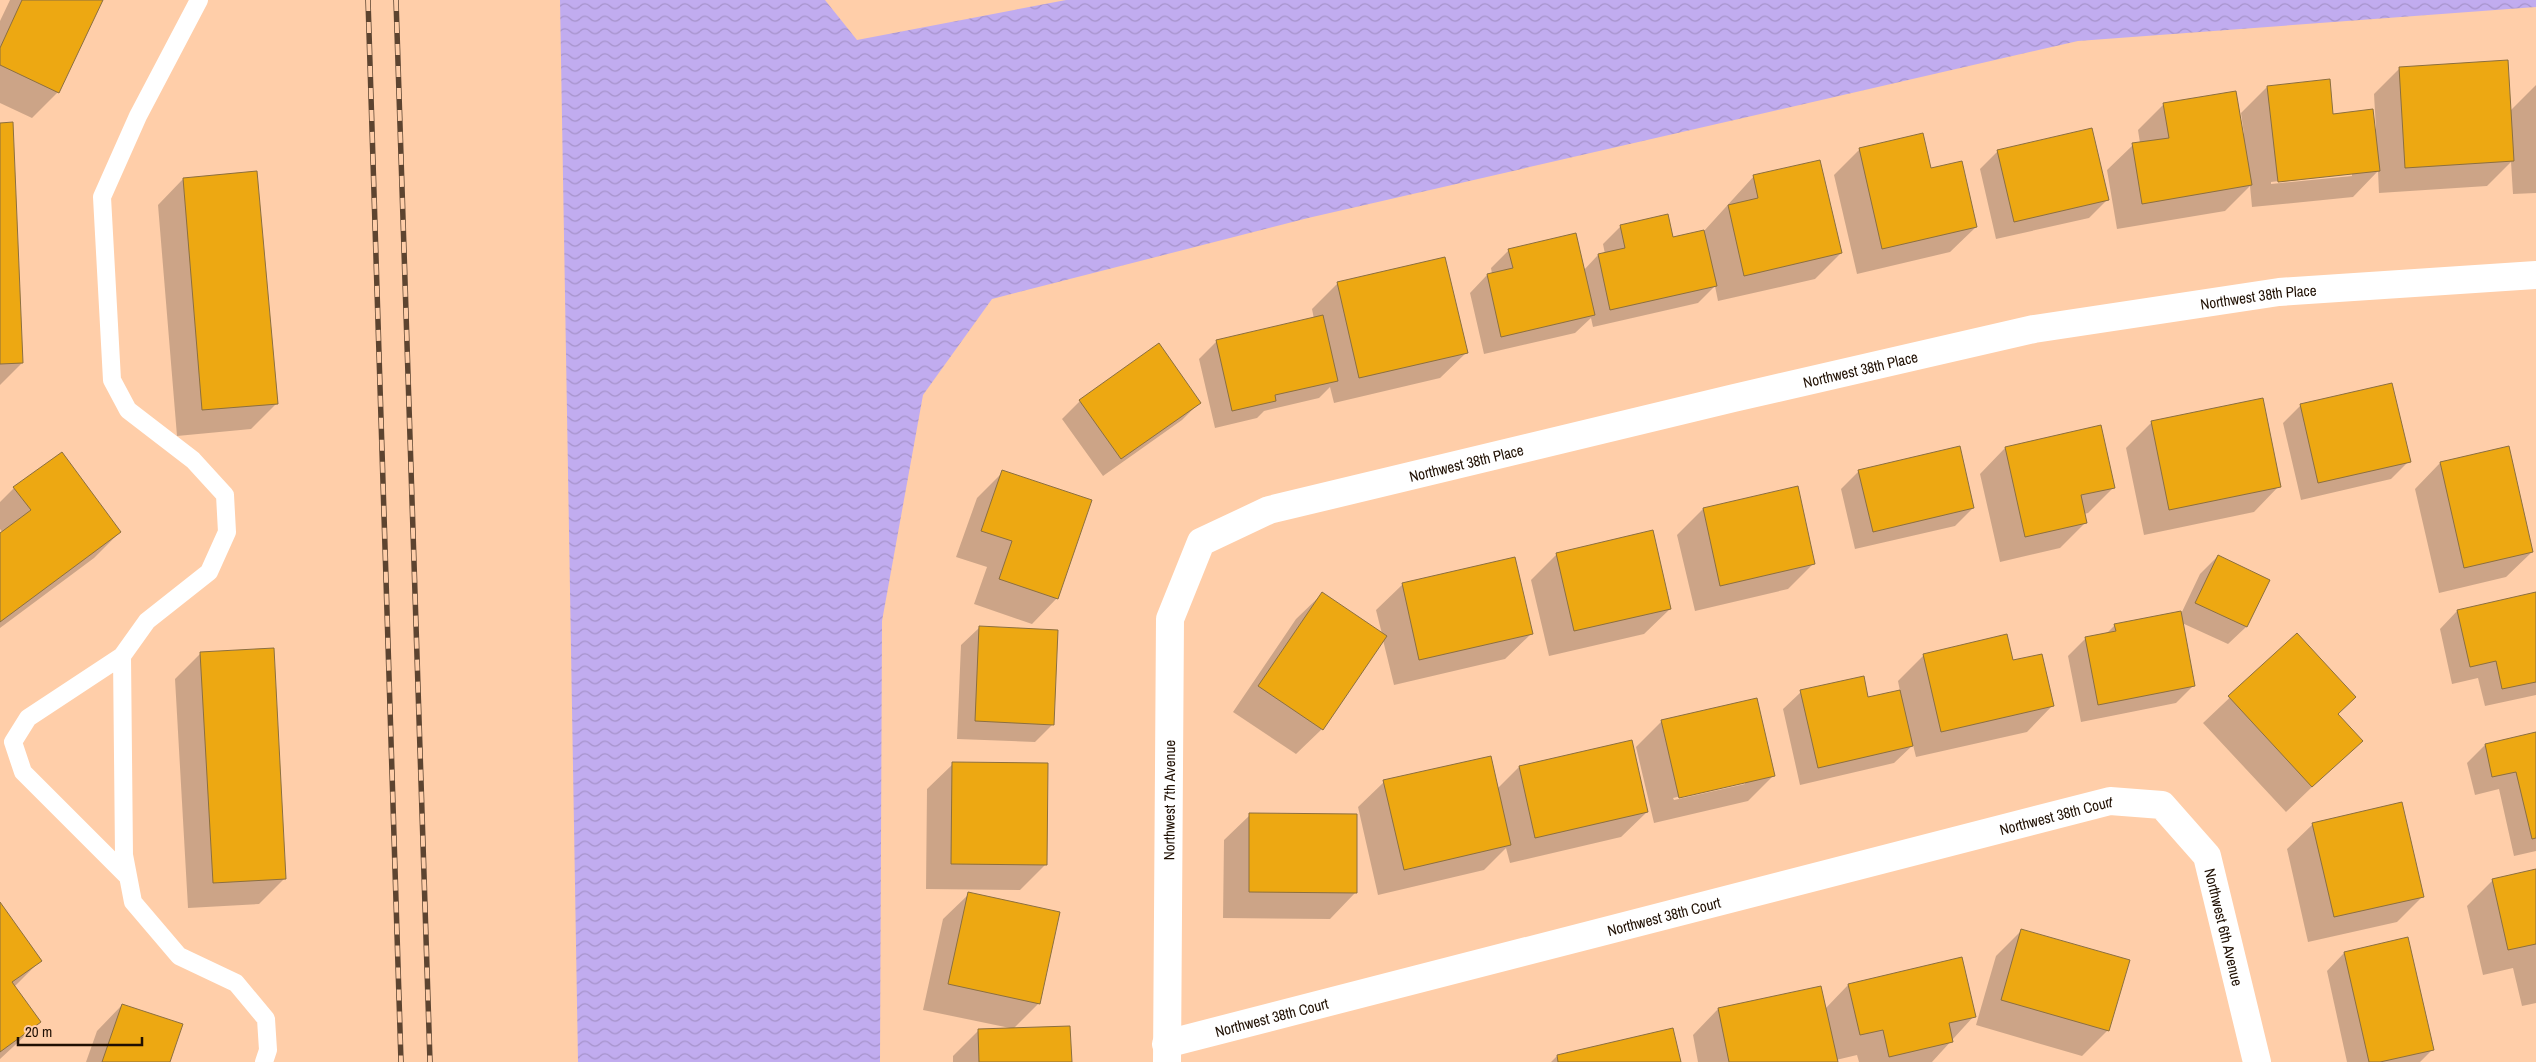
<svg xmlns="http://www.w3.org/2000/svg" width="2536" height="1062" font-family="'Archivo Narrow',sans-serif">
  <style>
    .water { fill: url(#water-waves) }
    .shadow { fill: #0003; fill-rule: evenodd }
    .building { fill: #eda812; stroke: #8c6f40 }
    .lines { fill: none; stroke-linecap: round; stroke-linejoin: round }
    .service { stroke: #fff; stroke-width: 18 }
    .minor { stroke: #fff; stroke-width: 28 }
    .rail-casing { stroke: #5d4430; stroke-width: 5.5 }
    .rail { stroke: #ffcea9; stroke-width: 4; stroke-dasharray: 11; stroke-linecap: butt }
    .labels { text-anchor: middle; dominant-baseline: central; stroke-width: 4; stroke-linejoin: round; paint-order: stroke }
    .street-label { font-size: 15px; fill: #201003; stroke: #ffcea9 }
  </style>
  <defs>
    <pattern id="water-waves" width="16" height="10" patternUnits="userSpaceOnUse" patternTransform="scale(1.25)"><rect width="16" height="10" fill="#c1acef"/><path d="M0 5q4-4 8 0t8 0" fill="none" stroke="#a693cb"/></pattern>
  </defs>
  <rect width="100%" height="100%" fill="#ffcea9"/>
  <path class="water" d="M560,0H825L857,40L1066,0H2536V7L2078,41L1308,218L992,299L923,395L882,621L880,1062H578Z"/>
  <path class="shadow" d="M10,0H101L58,92L32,118L0,103V21Z
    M2400,68L2510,111L2536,85V193L2513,194L2511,162L2487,186L2379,193L2378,171L2353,197L2252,207L2250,186L2225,211L2117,229L2107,170L2133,145L2140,143L2138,130L2164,104L2244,134L2241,113L2267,87L2332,115L2376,129L2374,94ZM2352,173V176L2271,184V182Z
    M0,124L22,363L0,385Z
    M1860,149L1930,169L1976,227L1950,252L1857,274L1834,175Z
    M1998,151L2107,200L2089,218L1996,239L1980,169Z
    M1754,176L1841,253L1815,279L1718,301L1715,286L1698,303L1593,327L1591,318L1575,333L1484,354L1470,293L1487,275L1492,274L1491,268L1509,250L1583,271L1598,255L1605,254L1603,244L1621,226L1672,238L1704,231Z
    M183,179L276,404L251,429L177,436L158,205Z
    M1338,283L1466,353L1440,378L1334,403L1330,387L1319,398L1264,411L1257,418L1215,428L1199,359L1217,341L1314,319L1312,309Z
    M1080,401L1200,402L1182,420L1103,476L1062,419Z
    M2301,405L2409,461L2391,479L2301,500L2283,423Z
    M2152,422L2279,486L2254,512L2144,535L2126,448Z
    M2005,448L2114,487L2088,513L2084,514L2086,522L2060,548L2000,562L1980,474Z
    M2440,463L2532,552L2506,577L2439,593L2415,489Z
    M1859,471L1973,508L1955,526L1855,549L1841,489Z
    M1003,472L1057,598L1032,624L974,604L987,567L956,557L977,498Z
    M14,488L120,532L94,558L0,628V534L3,533L0,529V502Z
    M1797,488L1814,563L1788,589L1695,611L1677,535L1703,509Z
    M1557,554L1670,609L1644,634L1549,656L1531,580Z
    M2218,556L2246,627L2228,644L2182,623L2194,685L2176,703L2081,722L2068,656L2086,638L2106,634L2115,625L2180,616L2200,574Z
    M1514,559L1531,634L1505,659L1394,685L1383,640L1322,729L1296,754L1233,712L1296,619L1322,594L1382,634L1376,610L1402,585Z
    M2536,593V695L2485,706L2478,678L2452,684L2440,629L2457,611Z
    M979,628L1053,724L1035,742L957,739L961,645Z
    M2297,634L2337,715L2361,740L2286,812L2203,723Z
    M201,653L285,878L259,904L188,908L175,679Z
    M1924,655L2012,662L2052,706L2027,732L1916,757L1913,745L1894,763L1800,785L1783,709L1801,692L1868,699L1900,691L1898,681Z
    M1662,721L1774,775L1748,801L1654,823L1636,747ZM1745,781V784L1674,800L1673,798Z
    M2536,733V851L2514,856L2499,789L2475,795L2467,763L2485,745Z
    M1631,741L1647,812L1621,837L1510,863L1506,848L1484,870L1378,895L1358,807L1384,782L1497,789L1519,767Z
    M953,764L1046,864L1020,890L926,889L927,789Z
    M1250,815L1355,893L1330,919L1223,918L1224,840Z
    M2313,824L2423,896L2397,922L2308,942L2287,849Z
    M2536,871V1003L2522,1006L2513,968L2483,975L2467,906L2492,881Z
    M969,894L1039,1003L1013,1029L1070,1062H953V1056L978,1031L1010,1028L923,1010L943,919Z
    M0,904L41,960L14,987L40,1022L0,1059Z
    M2022,930L2108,1030L2082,1056L1976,1025L1996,956Z
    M2344,953L2433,1049L2420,1062H2347L2327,971Z
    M1848,985L1974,1016L1932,1062H1859L1857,1055L1836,1060L1837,1062H1698L1693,1035L1718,1009H1825Z
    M122,1005L169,1062H86L97,1031Z
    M1557,1056L1679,1062H1551Z"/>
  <path class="building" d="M22,0H103L59,93L0,65V48Z
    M2508,60L2514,161L2405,168L2399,67Z
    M2330,79L2333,114L2373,109L2380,171L2278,182L2267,86Z
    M2236,91L2252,185L2142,204L2132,143L2169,138L2163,103Z
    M13,122L23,363L0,364V123Z
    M2092,128L2109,200L2014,222L1997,150Z
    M1923,133L1931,168L1962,161L1977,227L1882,249L1859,148Z
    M1820,160L1842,253L1744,276L1728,205L1758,198L1753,175Z
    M257,171L278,404L202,410L183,178Z
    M1668,214L1673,237L1704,230L1717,286L1610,310L1598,254L1625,248L1620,225Z
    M1576,233L1595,315L1501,337L1487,274L1513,268L1508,249Z
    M1445,257L1468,353L1359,378L1337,282Z
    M1323,315L1338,381L1275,395L1276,401L1232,411L1216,340Z
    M1159,343L1201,403L1121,459L1079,400Z
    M2392,383L2411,462L2318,483L2300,404Z
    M2263,398L2281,487L2169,510L2151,421Z
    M2101,425L2115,488L2081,495L2087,523L2025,537L2005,447Z
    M1960,446L1974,508L1873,532L1858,470Z
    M2509,446L2533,552L2464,568L2440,462Z
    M62,452L121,532L0,622V533L31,510L13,487Z
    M1002,470L1092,500L1058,599L999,579L1012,541L981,531Z
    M1798,486L1815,564L1720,586L1703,508Z
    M1653,530L1671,609L1574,631L1556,553Z
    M2218,555L2270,580L2247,627L2195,603Z
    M1515,557L1533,634L1419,660L1402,583Z
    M1322,592L1387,636L1323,730L1258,686Z
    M2536,592V682L2502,689L2496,661L2470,667L2457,610Z
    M2181,611L2195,686L2098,705L2085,637L2116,631L2114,624Z
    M979,626L1058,630L1054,725L975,721Z
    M2297,633L2356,697L2338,714L2363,741L2312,787L2228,696Z
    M2007,634L2013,660L2042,654L2054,706L1941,732L1923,654Z
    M274,648L286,879L213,883L200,652Z
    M1864,676L1868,697L1900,690L1913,746L1818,768L1800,690Z
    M1757,698L1775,776L1679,798L1661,720Z
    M2536,732V838L2532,839L2516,772L2492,777L2485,744Z
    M1632,740L1648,812L1535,838L1519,766Z
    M1491,756L1511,845L1404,870L1383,780Z
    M952,762L1048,763L1047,865L951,864Z
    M2402,802L2424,897L2334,917L2312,823Z
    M1249,813L1357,814V893L1249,892Z
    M2536,869V944L2508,950L2492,879Z
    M968,892L1060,912L1040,1004L948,984Z
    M0,902L42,961L12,982L41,1022L0,1052Z
    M2021,929L2130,960L2109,1031L2001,1000Z
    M2408,937L2434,1050L2380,1062H2369L2344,952Z
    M1962,957L1976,1017L1949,1023L1953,1042L1889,1057L1883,1030L1860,1035L1848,984Z
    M1821,986L1838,1062H1729L1718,1008Z
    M122,1004L183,1024L170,1062H102Z
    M1070,1026L1072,1062H979L978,1029Z
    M1673,1028L1681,1062H1558L1557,1055Z"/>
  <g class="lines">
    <path class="service" d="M199,0L138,116L102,197L112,380L128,410L193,460L225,495L227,532L209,572L147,621L122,656L124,855L133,902L179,956L236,983L266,1019L268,1050L264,1062
      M122,656L28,718L13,742L23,772L128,877"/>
    <g class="minor">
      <path id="s1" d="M1166,1044L2110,801L2162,805L2207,856L2257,1062"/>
      <path id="s2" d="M1167,1062L1170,619L1201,542L1269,510L1734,398L2034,329L2279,292L2536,275"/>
    </g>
    <g class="rail-casing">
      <path id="rail" d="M368,0L401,1062
        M396,0L430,1062"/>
    </g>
    <use href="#rail" class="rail"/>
  </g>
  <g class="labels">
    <g class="street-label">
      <text stroke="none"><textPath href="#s2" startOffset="1614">Northwest 38th Place</textPath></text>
      <text stroke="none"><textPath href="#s2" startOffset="1209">Northwest 38th Place</textPath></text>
      <text stroke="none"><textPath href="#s2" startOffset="804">Northwest 38th Place</textPath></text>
      <text stroke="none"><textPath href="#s2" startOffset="262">Northwest 7th Avenue</textPath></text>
      <text stroke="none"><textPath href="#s1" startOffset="919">Northwest 38th Court</textPath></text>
      <text stroke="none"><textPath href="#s1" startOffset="514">Northwest 38th Court</textPath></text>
      <text stroke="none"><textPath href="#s1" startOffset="1168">Northwest 6th Avenue</textPath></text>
      <text stroke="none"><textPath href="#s1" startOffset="109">Northwest 38th Court</textPath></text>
    </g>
  </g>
  <path d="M18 1037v8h124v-8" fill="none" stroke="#201003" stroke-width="2.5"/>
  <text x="25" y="1037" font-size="15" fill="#201003" stroke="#ffcea9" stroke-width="4" paint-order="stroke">20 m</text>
</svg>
